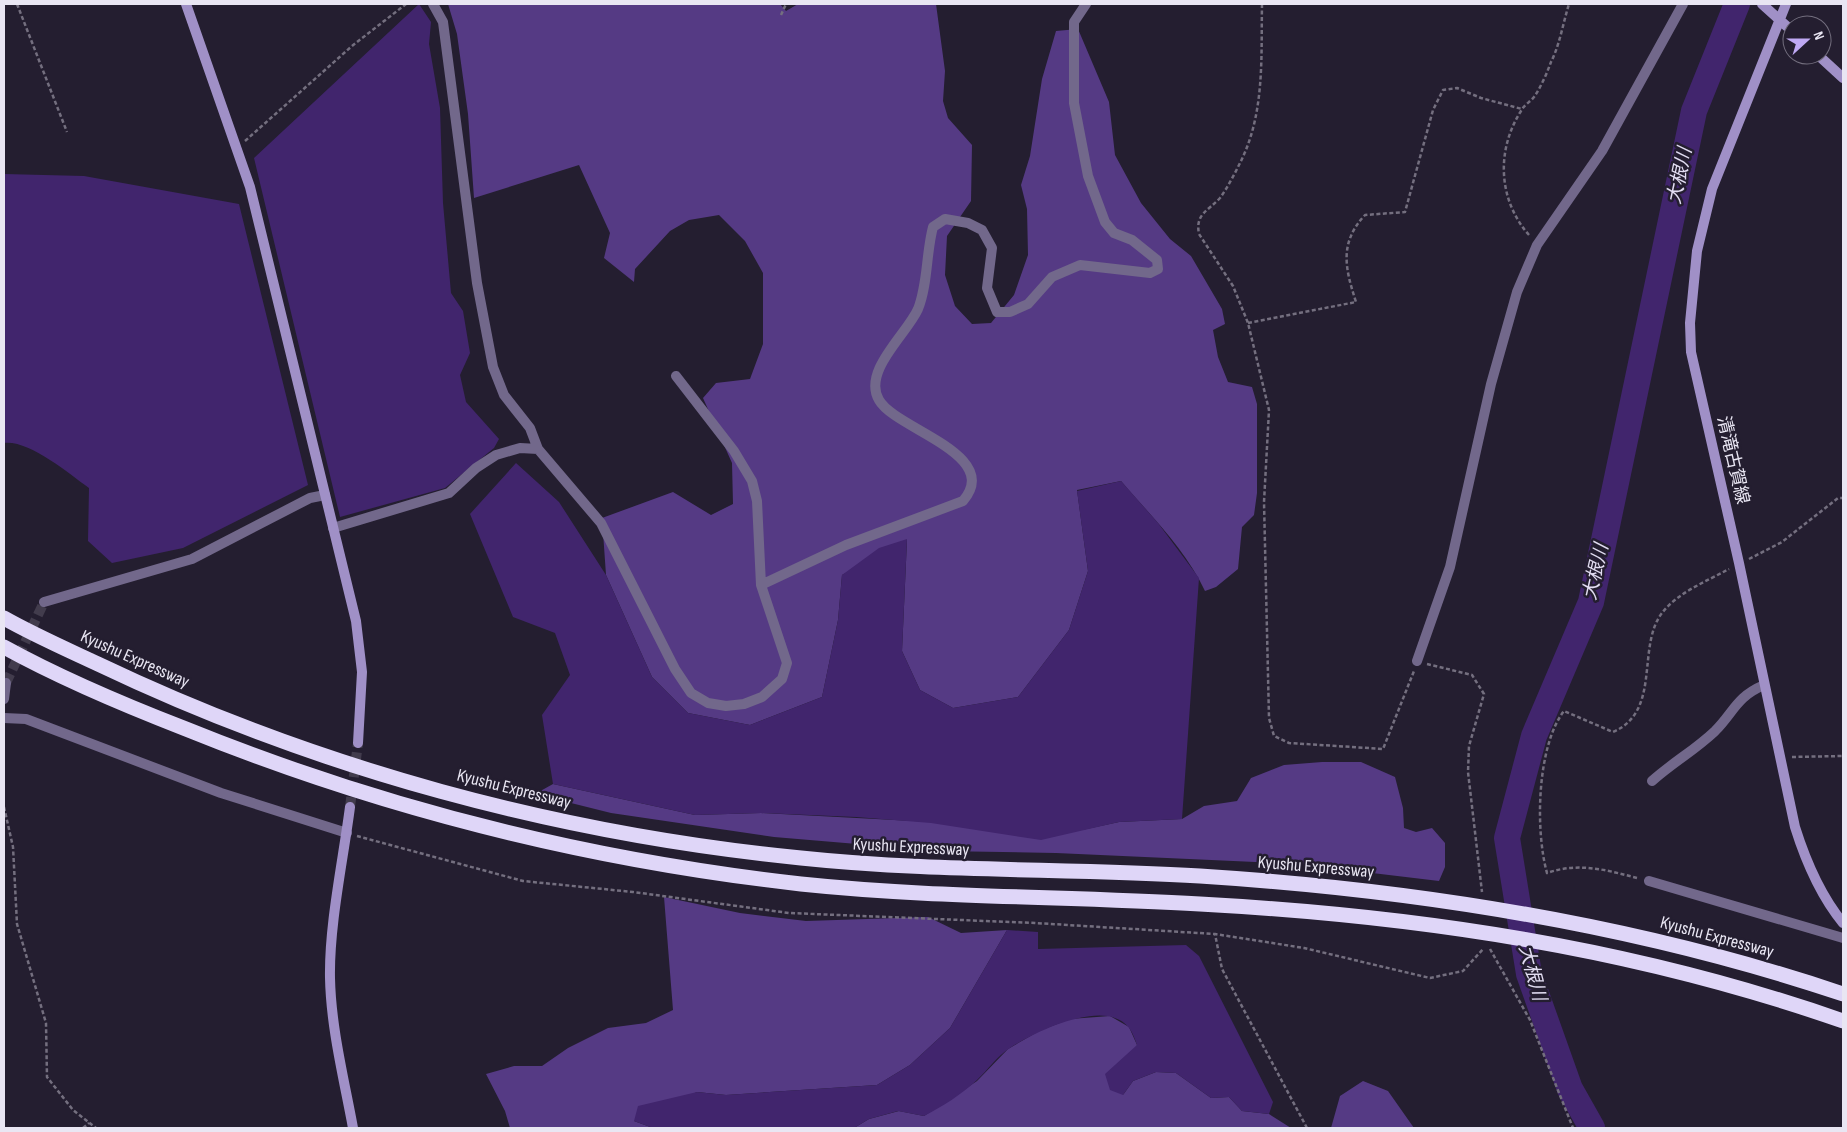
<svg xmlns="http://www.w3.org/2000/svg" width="1847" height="1132" font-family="'Sofia Sans Condensed','Noto Sans JP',sans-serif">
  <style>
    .forest { fill: #553a84 }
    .water { fill: #41256d }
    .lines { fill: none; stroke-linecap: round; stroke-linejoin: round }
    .river { stroke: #41256d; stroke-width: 26 }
    .street-tunnel { stroke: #423c4d; stroke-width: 10; stroke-dasharray: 10 5; stroke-linecap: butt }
    .secondary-tunnel { stroke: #423c4d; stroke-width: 10; stroke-dasharray: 10 5; stroke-linecap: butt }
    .path { stroke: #746f7f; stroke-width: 2.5; stroke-dasharray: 4 2.5; stroke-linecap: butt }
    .street { stroke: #72688b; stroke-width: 10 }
    .secondary { stroke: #a090c7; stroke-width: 10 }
    .highway { stroke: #dfd6f8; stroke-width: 15 }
    .labels { text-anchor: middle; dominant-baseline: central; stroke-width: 5; stroke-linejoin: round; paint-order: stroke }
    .street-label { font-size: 18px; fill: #e9e6f3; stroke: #241e30 }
    .water-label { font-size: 19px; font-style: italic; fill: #e2ddf2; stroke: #241e30 }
  </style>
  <rect width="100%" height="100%" fill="#241e30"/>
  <path class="forest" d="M448,4H780L786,11L798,4H936L945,71L943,101L948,118L972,145L971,201L947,236L945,275L955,306L972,324L991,323L1014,295L1028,255L1027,209L1021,185L1030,156L1042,79L1056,31L1078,29L1109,102L1115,155L1141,203L1170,239L1191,256L1222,309L1225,324L1213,330L1218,357L1228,382L1252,387L1257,404V493L1254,515L1242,527L1238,569L1216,587L1205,591C1186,550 1150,515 1121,481L1077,490L1088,571L1069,630L1018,697L953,708L920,690L902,651L907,540L842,575L838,620L822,697L750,725L688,713L652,677L606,575L602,518L673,492L711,515L733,504L732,463L703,398L716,383L750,379L763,344V273L745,241L719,215L689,220L670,231L635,269L634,282L604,258L610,233L579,165L474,198L468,114L457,34Z
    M1322,762H1361L1395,777L1403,808L1404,828L1416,832L1432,828L1445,843V867L1439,881L1297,864L1056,853L940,851L774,837L611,813L535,794L553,784L695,815L761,813L1082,830L1119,822L1182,819L1204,806L1237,801L1251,778L1284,765Z
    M664,897L740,913L806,921L928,917L961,933L1007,930L950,1028L910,1065L877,1085L726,1095L697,1092L634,1121L653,1128H510L505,1111L486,1074L514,1066H542L568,1048L608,1028L646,1023L673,1010Z
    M1110,1016L1129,1027L1137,1045L1123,1095L1133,1081L1156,1072L1176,1073L1211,1098L1229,1097L1242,1111L1269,1114L1291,1128H854L869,1119L899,1111L924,1116L977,1081L1008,1049L1039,1031L1070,1019Z
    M1363,1081L1388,1091L1414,1128H1331L1340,1096Z"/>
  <path class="water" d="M419,4L431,22L429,44L440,108L443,203L451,293L463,311L470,353L460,375L466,402L499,439L494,448L445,488L340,517L254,158Z
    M4,174L84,176L239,204L308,485L183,548L112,563L88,541L89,488C68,473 29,440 4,443Z
    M516,463L559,502L606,575L652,677L688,713L750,725L822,697L838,620L842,575L879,548L907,539L902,651L920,690L953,708L1018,697L1069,630L1088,571L1077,491L1121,481L1158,523L1199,578L1182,819L1119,822L1041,840L931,823L856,817L761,813L695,815L553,784L542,715L570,675L555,633L513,617L470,514Z
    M1007,930L1038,932V949L1186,945L1199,956L1273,1102L1269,1114L1242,1111L1229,1097L1211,1098L1176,1073L1156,1072L1133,1081L1123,1095L1110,1090L1105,1074L1137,1045C1135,1040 1133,1033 1129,1028C1106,997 1034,1032 1010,1048C997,1056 988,1070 977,1080C961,1095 943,1106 924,1116L898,1111L869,1119L854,1128H653L634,1121L638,1106L697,1092L726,1095L877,1085L910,1065L950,1028Z"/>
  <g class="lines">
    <path class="river" d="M1592,1128L1570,1089L1529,974L1507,838L1534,736L1591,602L1694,111L1737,4"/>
    <path class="street-tunnel" d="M6,683L44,602"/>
    <path class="secondary-tunnel" d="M350,807L358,743"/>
    <path class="path" d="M17,4L67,132
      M1262,4C1261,57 1265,112 1241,161C1235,173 1228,187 1220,198C1208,211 1195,214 1199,234L1233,286L1248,323L1269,410L1264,502L1269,718L1274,736L1289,743L1383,749L1414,671
      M781,15L786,4
      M245,141L352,46L406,4
      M1529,235C1498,200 1496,150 1521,111C1524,105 1530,102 1534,97C1541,87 1547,73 1551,62C1560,44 1563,23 1569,4
      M1248,323L1356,302C1345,268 1339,243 1365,215L1405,212L1433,110L1443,90L1457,88L1481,98L1522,109
      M1749,559L1782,542L1838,498H1843
      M1427,664L1472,675L1484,694L1469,746L1468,772L1482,892
      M1792,757L1843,756
      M4,807L13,847L17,924L46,1023L47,1077L73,1110L96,1128
      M357,836L523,881L633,892L789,913L1035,923L1215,934
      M1637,878C1607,870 1578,862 1547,873C1535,830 1537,746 1564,711L1613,732C1662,711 1636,647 1662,613C1677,593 1707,581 1729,569
      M1490,949L1530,1020L1573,1128
      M83,1128L89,1123
      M1307,1128L1222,969L1215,934L1304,948L1430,978L1463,971L1484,948"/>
    <path class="street" d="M433,4L443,22L477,283L493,367L504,395L530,428L538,449L601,523L675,669L691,693L708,703L726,706L744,704L762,697L782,679L787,663L761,585L757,501L752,481L734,451L676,376
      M333,528L449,493L476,468L496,455L520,448L538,449
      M761,585L846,545L963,501C1003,454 895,429 879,400C862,371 907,334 918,309C928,284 926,253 933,227L945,219L968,223L982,230L992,248L987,288L997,312H1010L1028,304L1052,277L1080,265L1150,273L1158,269L1157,260L1132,240L1114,233L1105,222L1088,176L1074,103V22L1086,4
      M44,602L192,559L310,498L325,495
      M1417,661L1450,567L1491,384L1517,292L1537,245L1602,151L1683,4
      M4,699L6,683
      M4,718L26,719L221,793L347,833
      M1652,781C1672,763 1695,750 1715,731C1734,712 1736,697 1764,685
      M1649,881L1843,938"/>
    <path class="secondary" d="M186,4L250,187L356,621L362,672L358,743
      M1762,4L1792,31
      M1786,4L1712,189L1697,251L1690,323L1691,352L1739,563L1795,827C1806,862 1820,895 1843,923
      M1818,55L1843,78
      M350,807C343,861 329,925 330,978C331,1028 344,1079 353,1128"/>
    <path class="highway" d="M4,618C34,635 66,649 98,664C318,769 558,834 801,858C933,872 1067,868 1200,876C1419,890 1635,924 1843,994
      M4,647C62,679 124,705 186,729C386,810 587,860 801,884C934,898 1067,896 1200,904C1421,916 1634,948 1843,1021"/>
  </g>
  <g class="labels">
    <g class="street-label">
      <text transform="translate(1733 460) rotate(77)">清滝古賀線</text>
      <text transform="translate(135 659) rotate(24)">Kyushu Expressway</text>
      <text transform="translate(514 789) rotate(14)">Kyushu Expressway</text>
      <text transform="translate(911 847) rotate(3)">Kyushu Expressway</text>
      <text transform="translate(1316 867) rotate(5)">Kyushu Expressway</text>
      <text transform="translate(1717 937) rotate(15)">Kyushu Expressway</text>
    </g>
    <g class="water-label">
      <text transform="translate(1680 176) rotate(-78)">大根川</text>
      <text transform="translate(1596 572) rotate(-77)">大根川</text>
      <text transform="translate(1532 973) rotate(75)">大根川</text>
    </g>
  </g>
  <rect width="1847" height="1132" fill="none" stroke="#e9e6f3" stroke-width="10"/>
  <g transform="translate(1807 40) rotate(69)"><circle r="24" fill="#241e30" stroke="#736e7e"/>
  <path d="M0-4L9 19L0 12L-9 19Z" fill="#bfa9f4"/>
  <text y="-8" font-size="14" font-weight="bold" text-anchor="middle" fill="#e9e6f3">N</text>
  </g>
</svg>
